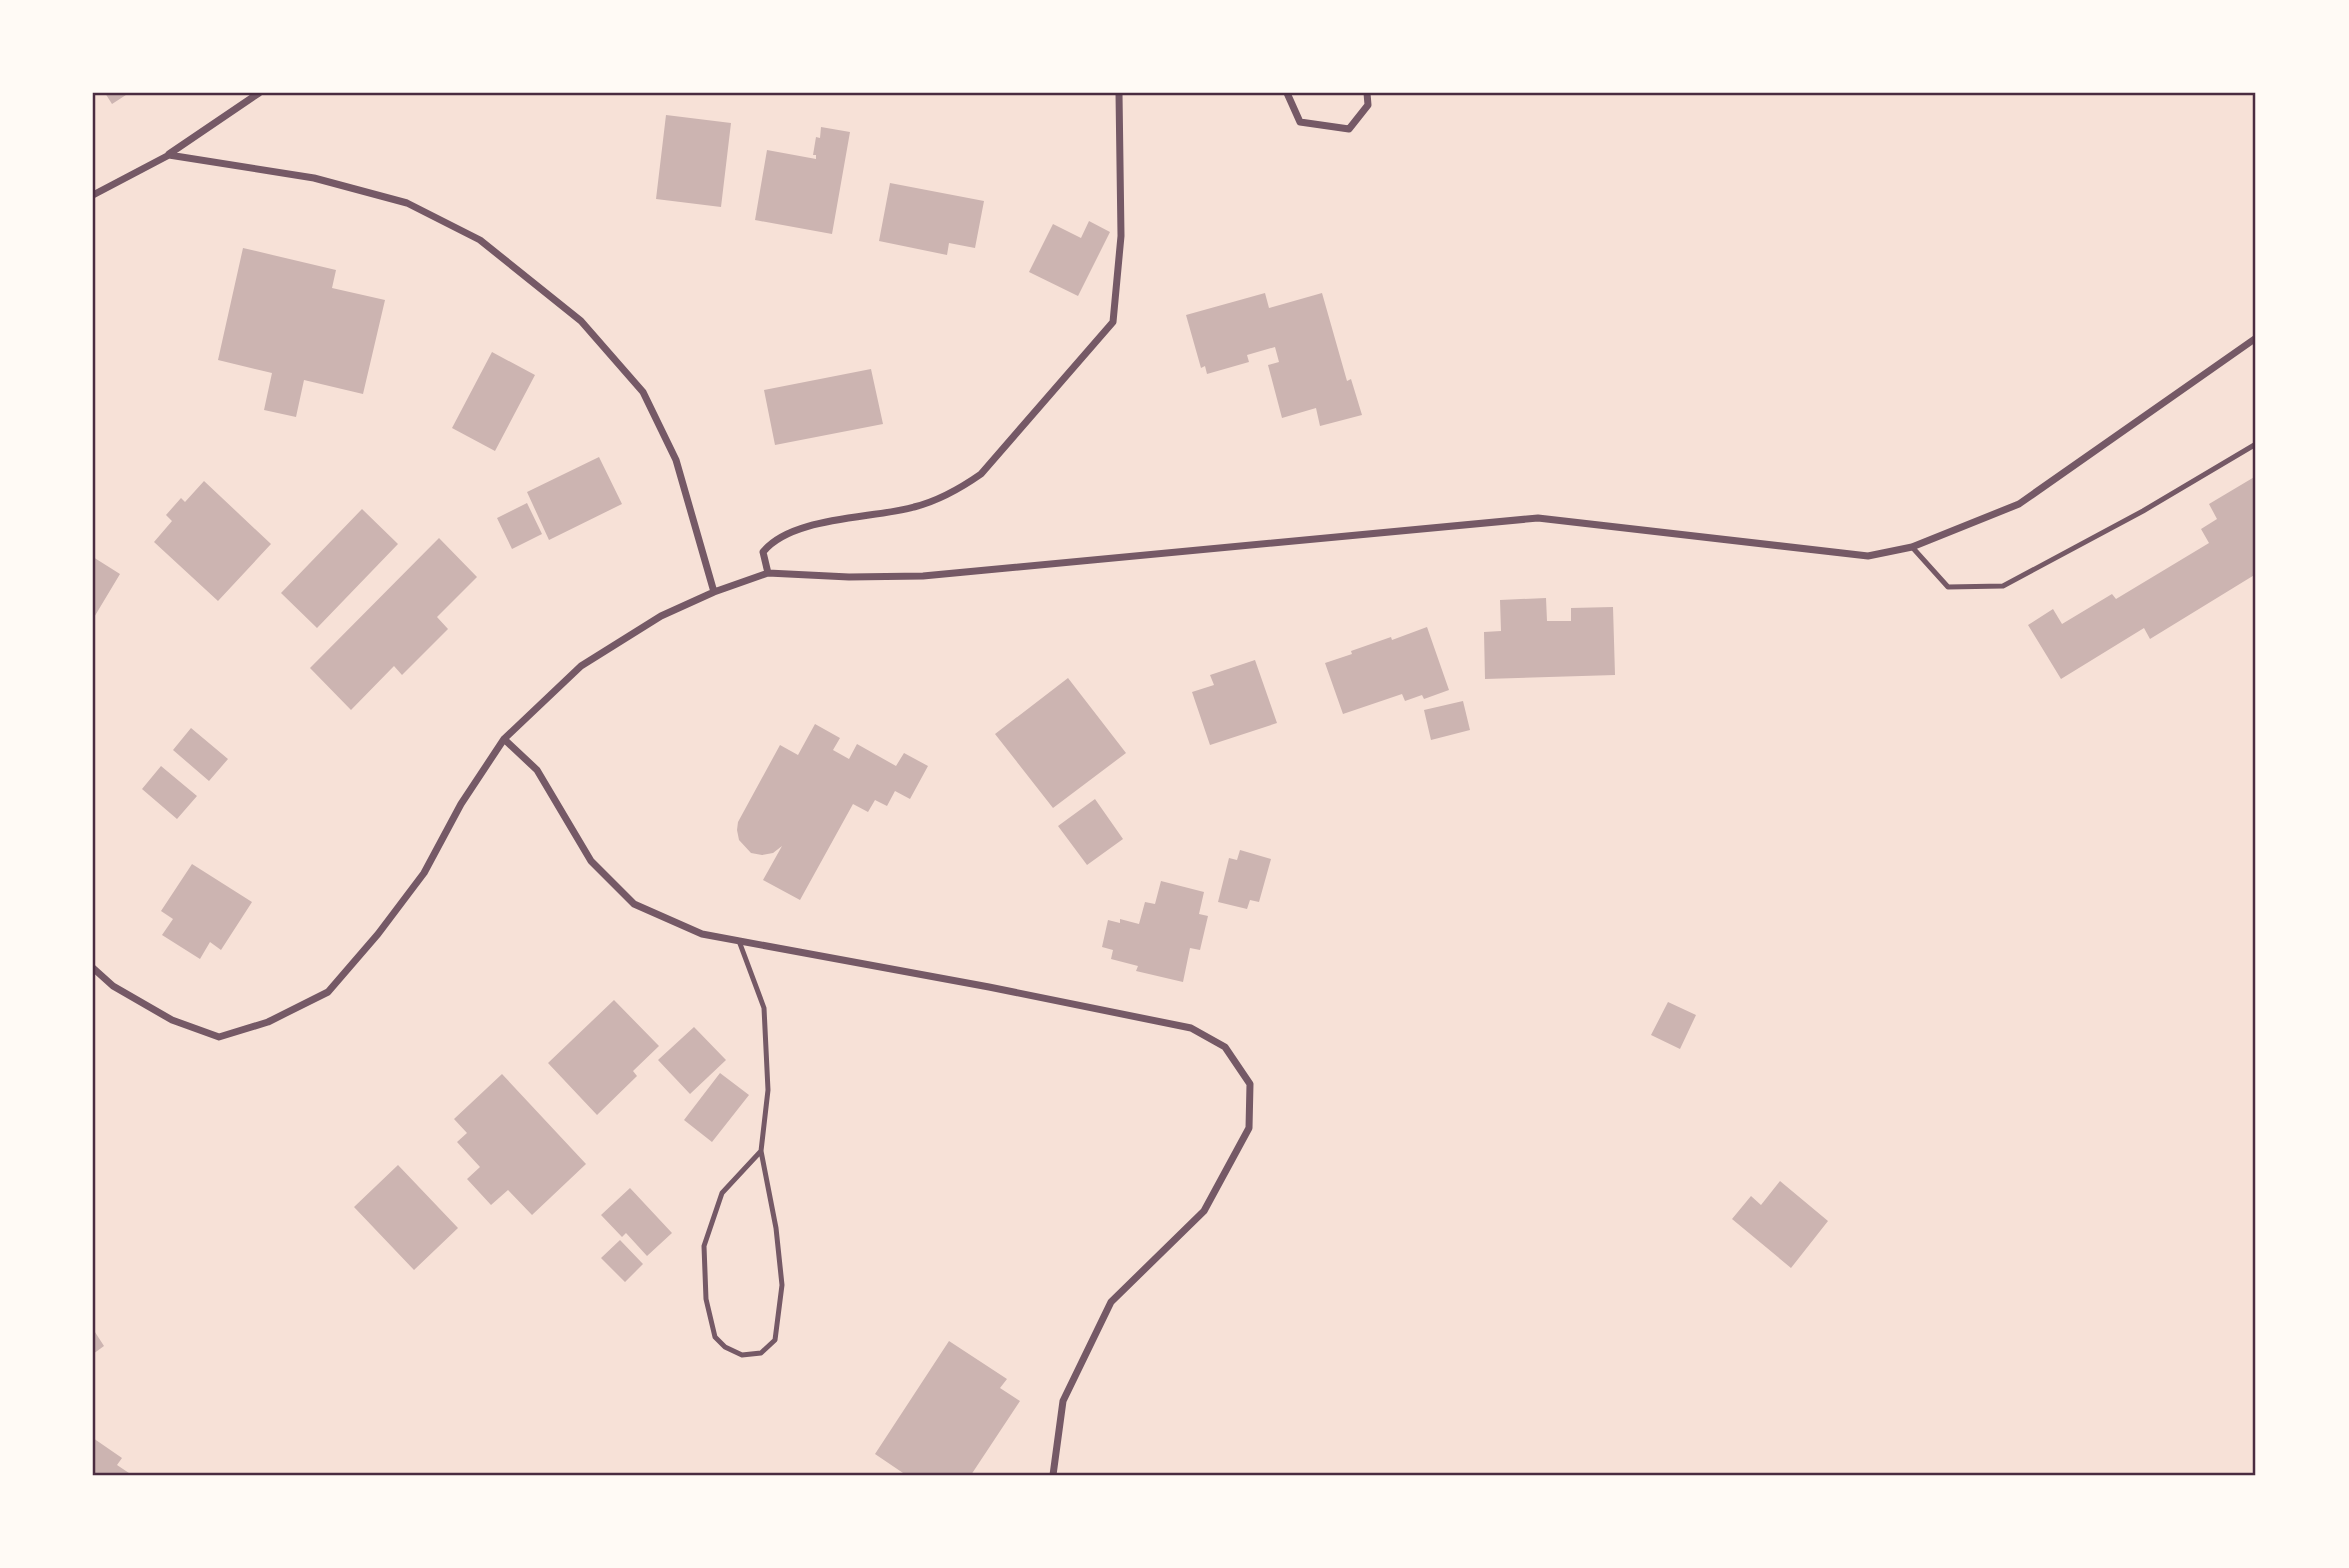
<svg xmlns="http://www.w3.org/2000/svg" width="2349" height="1568" font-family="'PT Sans',sans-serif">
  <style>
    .building { fill: #ccb4b1 }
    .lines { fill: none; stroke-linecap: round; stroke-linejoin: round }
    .service { stroke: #755966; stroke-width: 5 }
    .minor { stroke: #755966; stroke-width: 7 }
    .neatline { fill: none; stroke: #4a2c40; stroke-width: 2.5 }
  </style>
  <rect width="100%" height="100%" fill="#f7e1d7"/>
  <path class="building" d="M105,93H129L112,104Z
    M666,115L731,123L721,207L656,199Z
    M821,127L850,132L832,234L755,220L767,150L816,159V155H813L816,137L820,138Z
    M890,183L984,201L975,248L949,243L947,255L879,241Z
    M1089,221L1110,232L1078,296L1029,272L1053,224L1081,238Z
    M243,248L336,270L332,288L385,300L363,394L304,380L296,417L264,410L272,373L218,360Z
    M1265,293L1269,308L1322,293L1347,381L1351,379L1362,415L1320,426L1316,408L1282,418L1268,365L1279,362L1275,347L1247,355L1249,362L1207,374L1205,366L1201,368L1186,315Z
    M492,352L535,375L495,451L452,428Z
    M871,369L883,424L775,445L764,390Z
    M599,457L622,504L549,540L527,492Z
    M2256,476V574L2150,639L2144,628L2061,679L2028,625L2053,609L2062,624L2112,594L2116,599L2209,543L2201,529L2217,519L2209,504Z
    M204,481L271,544L218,601L154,542L172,521L166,515L181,498L185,502Z
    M527,503L542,534L512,549L497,518Z
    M362,509L398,544L317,628L281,593Z
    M439,538L477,577L437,617L448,629L402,675L394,666L351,710L310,668Z
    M93,557L120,574L93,619Z
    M1546,598L1547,621H1571V608L1613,607L1615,675L1485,679L1484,632L1501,631L1500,600Z
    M1427,627L1449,690L1424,699L1422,695L1405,701L1402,694L1343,714L1325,663L1352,654L1351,651L1391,637L1392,640Z
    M1255,660L1277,723L1210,745L1192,692L1214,685L1210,675Z
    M1068,678L1126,753L1053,808L995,734Z
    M1463,701L1470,730L1431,740L1424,710Z
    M815,724L840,738L833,750L849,759L857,744L896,766L904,753L928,766L910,799L895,791L887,806L875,800L868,812L853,804L800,900L763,880L782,846L773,853L762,855L751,853L739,840L737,830L738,822L780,745L798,755Z
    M191,728L228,759L209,781L173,750Z
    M161,766L197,796L177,819L142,789Z
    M1095,799L1123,839L1087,865L1058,826Z
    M1240,850L1271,859L1259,902L1250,900L1247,909L1218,902L1229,858L1237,860Z
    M192,864L252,902L221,950L210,942L200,959L162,935L173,919L161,911Z
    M1161,881L1204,892L1199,914L1208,916L1200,950L1190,948L1183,982L1136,971L1138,966L1111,959L1113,950L1102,947L1108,920L1120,923V919L1139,924L1145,902L1155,904Z
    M614,1000L659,1046L633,1071L637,1076L597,1115L548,1063Z
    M1668,1002L1696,1015L1680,1049L1651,1035Z
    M694,1027L726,1060L690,1094L658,1060Z
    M720,1073L749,1095L712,1142L684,1120Z
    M502,1074L586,1164L532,1215L508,1190L491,1205L467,1179L480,1167L457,1142L467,1133L454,1119Z
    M398,1165L458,1228L414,1270L354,1207Z
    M1780,1181L1828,1221L1791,1268L1732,1219L1751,1196L1761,1205Z
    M630,1188L672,1233L647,1256L626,1233L622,1237L601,1215Z
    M620,1240L643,1264L625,1282L601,1258Z
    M93,1329L104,1346L93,1354Z
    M949,1341L1007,1379L1000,1388L1020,1401L971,1475H906L875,1454Z
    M93,1438L122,1458L117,1465L132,1475H93Z"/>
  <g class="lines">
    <path class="service" d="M1912,547L1948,587L2003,586L2143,511L2256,444
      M739,941L764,1008L768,1090L761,1151L776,1228L782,1285L775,1340L761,1353L742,1355L725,1347L715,1337L706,1299L704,1246L722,1193L761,1151"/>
    <path class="minor" d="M1287,93L1300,122L1349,129L1368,105L1367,93
      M169,154L259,93
      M93,195L169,155L314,178L407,203L480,240L581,321L643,392L676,460L714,592
      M768,573L763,552C792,516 872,519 914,507C938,501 961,488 981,474L1113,322L1121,236L1119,93
      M504,739L537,770L591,861L634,904L702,934L989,987L1191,1028L1225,1047L1250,1084L1249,1128L1204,1211L1111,1302L1063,1401L1053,1475
      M93,968L113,986L172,1020L219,1037L268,1022L328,992L378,934L424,873L461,804L504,739L581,666L661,616L714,592L768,573L849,577L923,576L1538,518L1868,556L1912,547L2019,504L2256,338"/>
  </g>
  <rect width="2349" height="1568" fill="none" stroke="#fffaf5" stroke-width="189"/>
  <rect x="94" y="94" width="2160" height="1380" class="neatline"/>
</svg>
